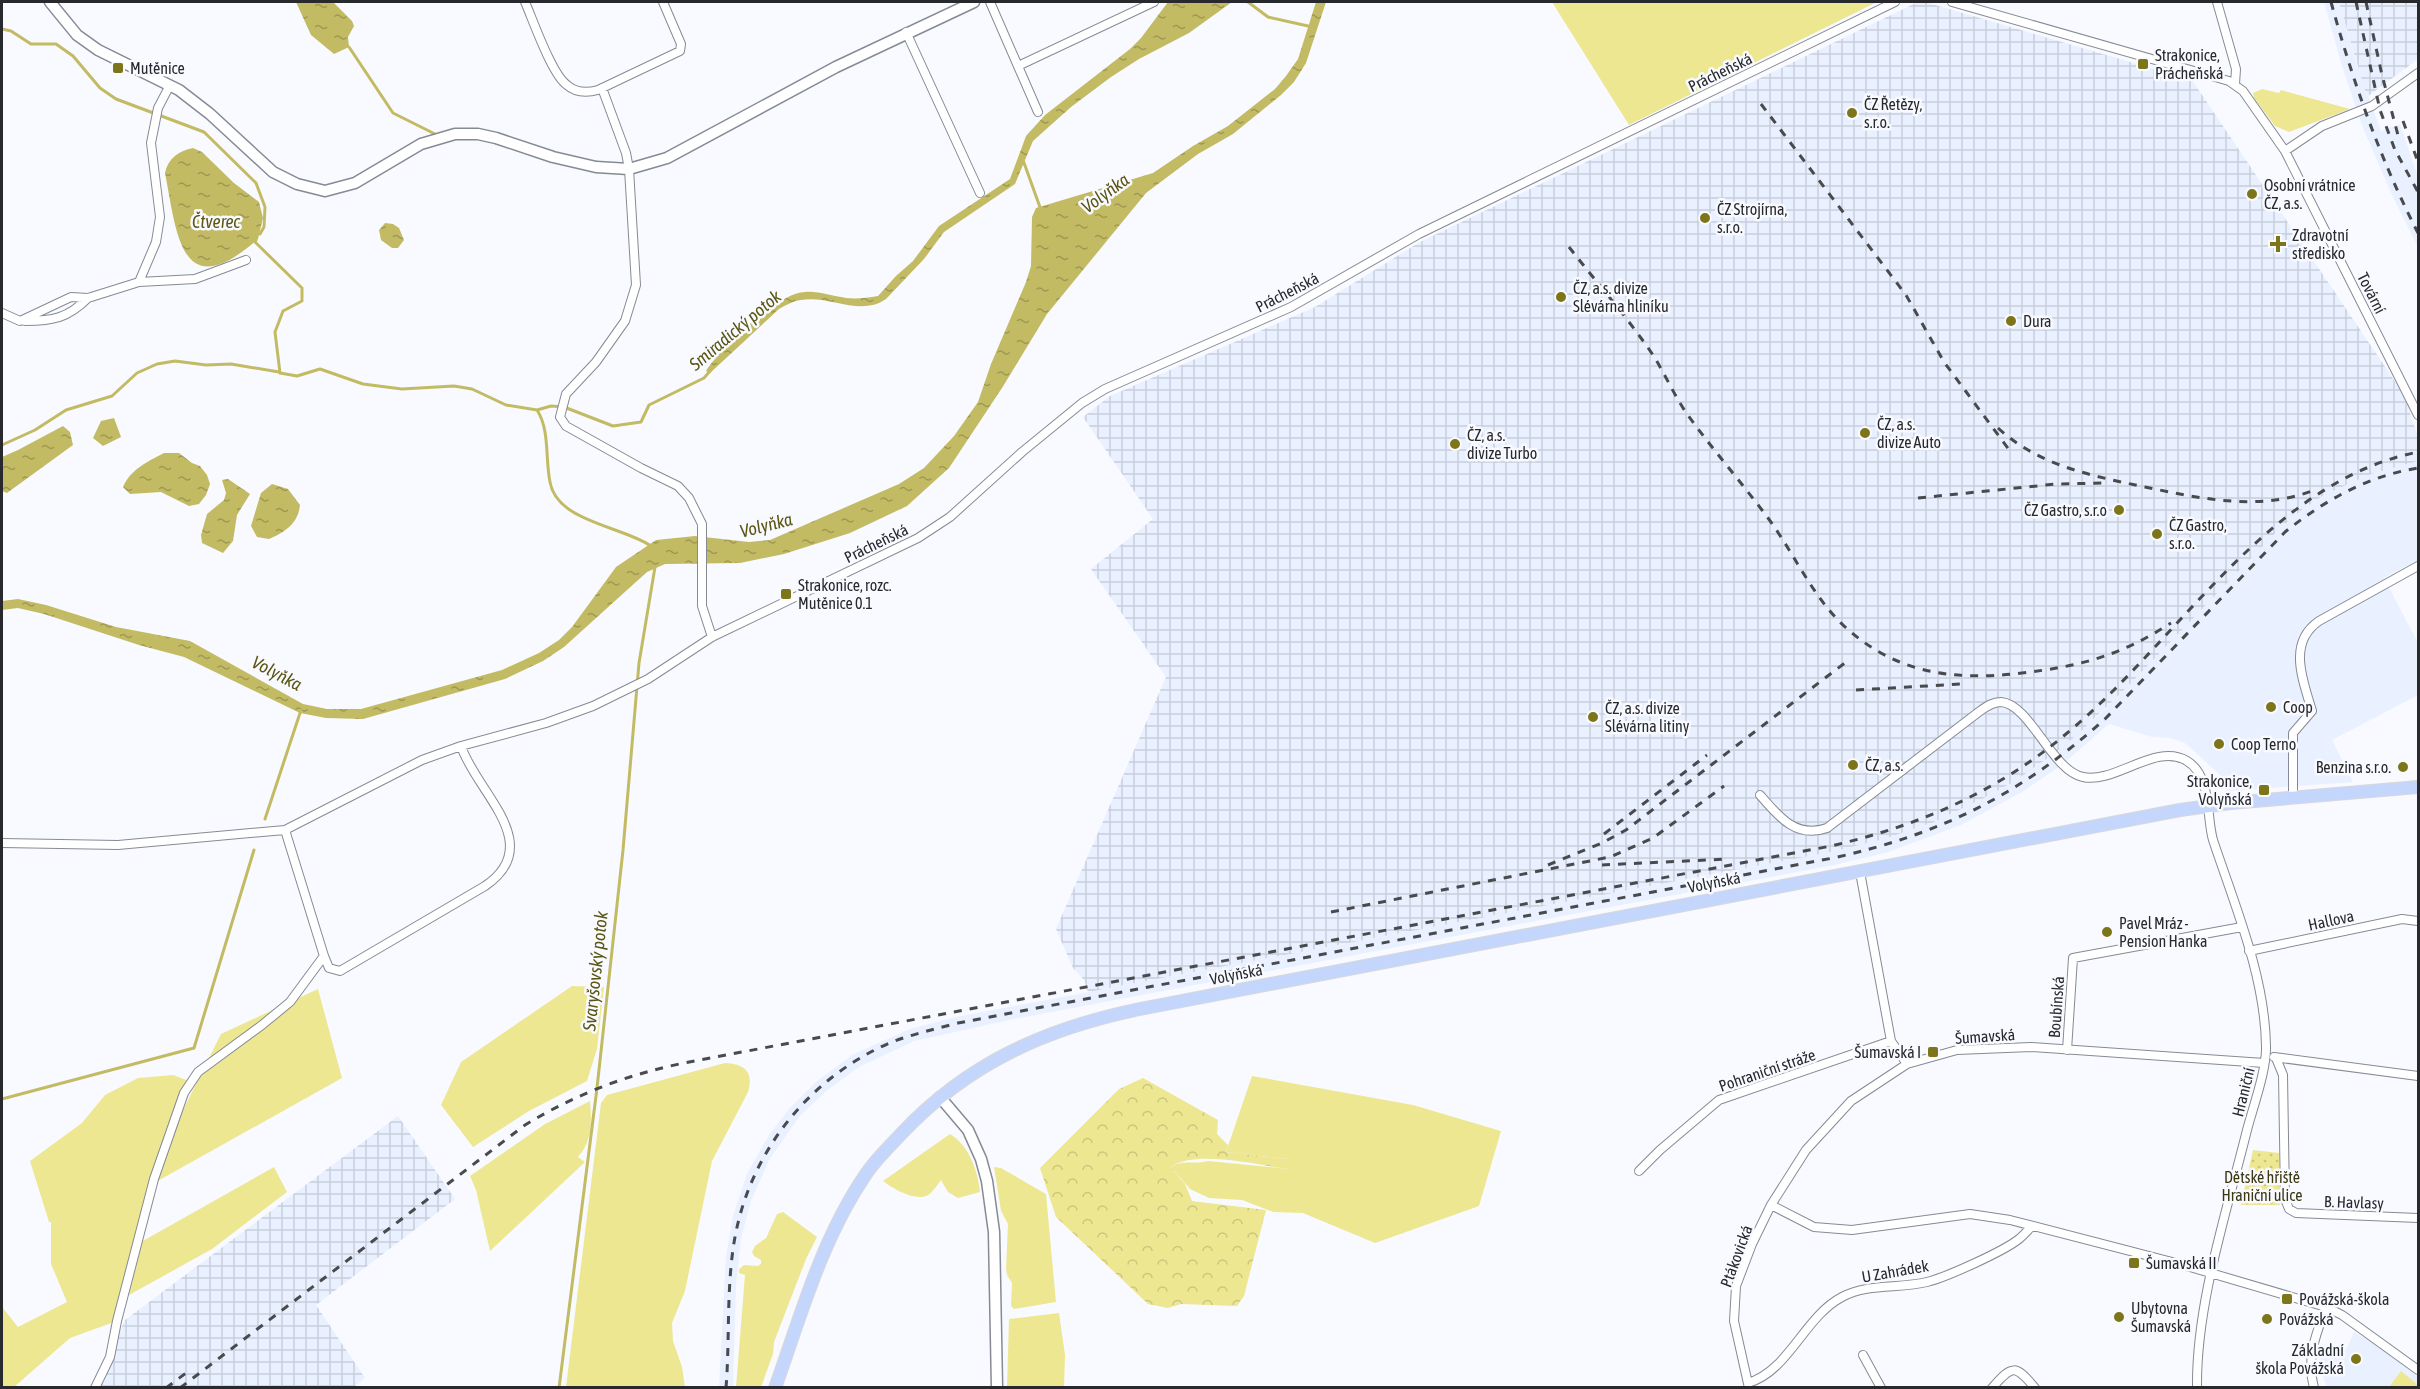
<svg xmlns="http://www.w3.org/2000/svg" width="2420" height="1389" font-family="'Asap Condensed',sans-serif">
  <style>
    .built { fill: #e9f0ff }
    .industrial { fill: url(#industrial-grid) }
    .green { fill: #ede792 }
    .forest { fill: url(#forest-crowns) }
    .park { fill: url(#park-dots) }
    .water { fill: url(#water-ripples) }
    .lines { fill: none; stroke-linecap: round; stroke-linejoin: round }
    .stream { stroke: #c2bb63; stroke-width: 3 }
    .street-casing { stroke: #858a94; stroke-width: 10 }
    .secondary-casing { stroke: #858a94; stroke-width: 13 }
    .primary-casing { stroke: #d8d8d9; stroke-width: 14 }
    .street { stroke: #fff; stroke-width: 8 }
    .secondary { stroke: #fff; stroke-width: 10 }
    .primary { stroke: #c5d6fd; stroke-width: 12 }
    .rail { stroke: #484a4e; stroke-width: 3; stroke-dasharray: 8 8; stroke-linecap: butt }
    .poi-dot { fill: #7d7519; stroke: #f8faff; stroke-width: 2 }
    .labels { text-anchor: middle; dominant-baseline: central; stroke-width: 5; stroke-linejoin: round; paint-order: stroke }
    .poi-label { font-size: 16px; fill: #27292d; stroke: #f8faff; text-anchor: start }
    .street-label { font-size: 16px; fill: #27292d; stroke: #f8faff }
    .park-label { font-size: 16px; fill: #3a3711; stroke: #f8faff }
    .water-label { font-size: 18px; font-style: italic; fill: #5b5513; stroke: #f8faff }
  </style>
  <defs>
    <pattern id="industrial-grid" width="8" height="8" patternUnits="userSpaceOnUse" patternTransform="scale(1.5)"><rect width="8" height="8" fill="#e9f0ff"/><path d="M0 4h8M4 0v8" fill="none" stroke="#c8cedb"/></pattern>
    <pattern id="forest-crowns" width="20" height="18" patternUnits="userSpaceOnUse" patternTransform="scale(1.5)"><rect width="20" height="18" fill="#ede792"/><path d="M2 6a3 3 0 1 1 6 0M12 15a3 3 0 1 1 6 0" fill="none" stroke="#cbc67e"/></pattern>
    <pattern id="park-dots" width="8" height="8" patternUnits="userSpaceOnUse" patternTransform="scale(1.5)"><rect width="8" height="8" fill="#ede792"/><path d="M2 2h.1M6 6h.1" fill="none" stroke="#cbc67e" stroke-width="1.8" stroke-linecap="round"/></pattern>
    <pattern id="water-ripples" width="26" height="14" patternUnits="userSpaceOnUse" patternTransform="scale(1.5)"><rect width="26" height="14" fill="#c2bb63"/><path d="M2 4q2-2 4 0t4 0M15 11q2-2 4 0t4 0" fill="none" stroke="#9e9852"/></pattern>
  </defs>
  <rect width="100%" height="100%" fill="#f8faff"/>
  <path class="built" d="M2324,2H2339L2356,62L2381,131L2400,124L2418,177V247L2392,195L2363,128L2342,66Z
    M2418,461V560L2384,578L2418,643V695L2332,740L2353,782L2228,791L2218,773L2185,743L2170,738L2152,737L2109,724L2063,764L2022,792L1961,825L1888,852L1834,865L1014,1019L914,1041L859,1067L826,1091L799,1117L769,1160L751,1201L741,1238L736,1285L733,1387L719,1388L726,1256L733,1216L747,1174L769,1135L789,1109L817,1081L852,1055L910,1029L956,1017L1831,852L1884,839L1934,822L1982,799L2015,781L2055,753L2100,714L2281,527L2303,509L2324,495L2371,474Z
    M2354,1332L2370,1341L2418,1377V1387H2327L2318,1364L2322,1344L2336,1352L2347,1348Z"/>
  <path class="industrial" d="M1918,2H1925L2192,80L2404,395L2418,437V461L2371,474L2324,495L2303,509L2281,527L2127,687L2079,733L2055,753L2015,781L1982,799L1934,822L1884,839L1831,852L1088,992L1084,980L1073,968L1056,929L1166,677L1091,569L1153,519L1083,417L1110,396L1315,307L1420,242Z
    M2339,2H2418V59L2367,97Z
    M398,1116L455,1199L316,1305L365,1378L353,1388H94L125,1320Z"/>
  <path class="green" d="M1552,2H1877L1629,125Z
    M2262,89L2279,93L2281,90L2350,109L2289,132L2275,126L2254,98L2253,93Z
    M572,986L604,987L597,1049L587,1081L529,1111L473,1147L441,1105L461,1062Z
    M318,989L342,1078L154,1183L172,1132L221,1034Z
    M725,1063C745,1064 754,1072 748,1092L712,1161L685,1291L672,1323L673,1341L682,1367L685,1387H566L601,1103L607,1095Z
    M173,1075L189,1081L161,1152L117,1321L70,1338L14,1387H2V1307L18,1327L67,1302L51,1264V1222H49L30,1161L82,1123L105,1095L138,1078Z
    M1252,1076L1413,1105L1501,1131L1479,1206L1375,1243L1303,1213L1273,1212L1242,1200L1209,1198L1190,1189L1171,1167C1183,1159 1195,1165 1208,1161L1290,1169L1288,1159L1226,1152Z
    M590,1101C592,1121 592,1142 578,1157L585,1162L490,1251L476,1190L470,1176L545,1124Z
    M950,1134C969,1145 978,1171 980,1192L958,1198L948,1192L941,1180C937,1185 933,1192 928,1195C916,1202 893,1189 883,1181Z
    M274,1167L287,1192L212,1249L129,1295L141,1242Z
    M994,1167L1001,1168L1046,1194L1056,1302L1014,1309L1011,1306L1012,1283L1007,1275L1006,1269L1008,1224L1001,1211Z
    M783,1212L817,1237L806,1259L774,1342L773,1354L761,1387H736L745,1275L739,1273V1269L744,1265L758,1266L761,1264V1260L754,1256L752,1252L755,1246L766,1238L777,1214Z
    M1059,1313L1065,1355L1064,1387H1007L1009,1319Z
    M2401,1371L2418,1385V1387H2389Z"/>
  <path class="forest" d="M1143,1078L1218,1120L1217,1134L1228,1145L1226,1152L1288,1159L1293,1165L1290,1169C1260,1166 1196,1149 1171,1167L1185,1184L1192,1201L1266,1210L1244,1296L1237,1306L1181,1304L1168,1308L1148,1304L1056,1217L1040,1168L1119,1089Z"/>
  <path class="park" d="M2253,1150L2279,1153L2280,1205H2241Z"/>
  <path class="water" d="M296,2H333L352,21L354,26L348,37L349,47L334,54L311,35Z
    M1168,2H1232L1189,33L1139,59L1111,77L1071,107L1033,141L1015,184L944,232L924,259L886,299C860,317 830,295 801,300C793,301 786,305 779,309L710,373L706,371C721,348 777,293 805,292C819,291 832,296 846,298C856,299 867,298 878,296L896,276L913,261L939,226L1010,179L1026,136L1045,115L1130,49L1141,38Z
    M1316,2H1326L1306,63L1294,82L1281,95L1233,134L1198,154L1146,193L1047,314L1002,388L949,468L907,506L850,533L784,554L740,563L665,564L647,572L564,647L543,661L505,679L363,719L326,718L300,713L184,657L139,645L44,614L18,608L2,610V601L18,599L46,605L116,627L190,641L303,704L327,709H361L502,670L539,653L559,640L572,627L616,567L656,540L695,536L749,542L770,540L899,484L924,468L954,436L978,402L991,364L1026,282L1031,266L1032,217L1036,208L1153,173L1193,146L1228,126L1275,89L1286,76L1298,59Z
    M193,148L202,152L234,183L259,202L263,218L258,239C181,307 177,235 165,173C168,158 179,151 193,148Z
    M385,223L393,224L399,228L404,240L398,248H392L381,240L379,230Z
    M114,418L121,437L103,446L93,438L101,421Z
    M63,426L70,432L73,445L7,493L2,491V457L18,450Z
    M164,453H179L192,463L200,466L207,475L210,484L206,495L199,504L189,506L161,492L130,494L123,487C131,469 147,462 164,453Z
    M228,479L250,494L237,515L233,541L223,553L202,543L201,535L207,514L224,500L226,493L222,480Z
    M272,484L288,489L300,505C298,524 285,532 269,539L257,537L251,526L261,493Z"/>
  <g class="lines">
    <path class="stream" d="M1248,2L1268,17L1308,26
      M2,29L11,31L31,44H56L73,56L100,88L116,99L204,132L256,183L265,207L264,227L260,234
      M349,47L393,113L435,134
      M1023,160L1041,210
      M256,240L255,242L302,288V301L283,311L275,332L280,373L297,376L320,369L363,384L402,389L454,386L472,389L506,405L537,410L551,406L564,407L613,426L641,422L649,405L704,378L710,371
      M537,410C550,430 545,458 550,482C557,522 622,526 651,546
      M2,445L35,430L66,410L112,396L137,373L157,364L175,361L206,365L231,364L279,372
      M265,819L301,710
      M2,1099L194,1048L254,850
      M559,1388L597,1088L623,850L639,663L655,567"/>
    <g class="street-casing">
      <path id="street" d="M525,2C533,20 552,75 567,85C576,93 587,93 598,90L680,51L681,44L663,2
        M990,2L1038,112
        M1952,2L2229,81L2243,91L2285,151L2418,415
        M2217,2L2236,69L2235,84
        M906,32L980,193
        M1018,66L1154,2
        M602,88L626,153L629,169L636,285L625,321L596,362L566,394L560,417L566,426L641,468L678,486L689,498L702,524V606L712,637
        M2285,151L2322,126L2372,106L2418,73
        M139,282L195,279L246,260
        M2,313L20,321L71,297L88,298L139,282L156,242L160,217L151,143L158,108L170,85
        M25,321C53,321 68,318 88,298
        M1760,795C1778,816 1796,839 1827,828L1980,711C1987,706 1993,702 2001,702C2030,704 2052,771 2083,777C2115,784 2156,742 2187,761C2212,776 2206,816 2213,840C2235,906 2265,976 2266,1046C2267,1069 2253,1107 2247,1130C2227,1211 2196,1304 2197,1388
        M2293,797V733L2312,711C2303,680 2287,643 2319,621L2418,566
        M285,830L324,956L329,968L340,971L485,886C547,844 476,792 461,746
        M2,843L118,845L285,830L422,760L461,746L546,723L593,706L648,679L712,637L918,538L950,517L1022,452L1082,403L1105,389L1291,307L1419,234L1895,2
        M1860,872L1891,1041L1907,1064
        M2249,951L2402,919L2418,921
        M2067,1050L2073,958L2242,927
        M2274,1057L2418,1076
        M2276,1058L2283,1075L2285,1199L2289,1209L2296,1213L2418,1218
        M1639,1171L1660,1150L1719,1100L1891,1041
        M1771,1205L1814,1227L1852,1230L1970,1214L2010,1220L2180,1264L2326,1307L2342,1315L2418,1370
        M1863,1355L1881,1388
        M1748,1383C1789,1371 1804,1317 1842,1297C1868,1283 1899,1289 1927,1282C1947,1277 2004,1251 2019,1239C2024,1235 2028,1230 2032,1226
        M95,1388L110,1357L117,1321L154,1179L184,1093L198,1072L262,1025L290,1002L324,956
        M1749,1388L1734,1321L1736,1286L1752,1244L1771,1205L1806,1150L1851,1101L1907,1064L1957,1050L2031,1047L2264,1063
        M1992,1388C2012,1365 2015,1364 2035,1388
        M2314,1388C2306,1358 2316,1334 2326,1307"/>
    </g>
    <g class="secondary-casing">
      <path id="secondary" d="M50,2L77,35L98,50L179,90L210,114L273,172L297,184L325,191L355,183L421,144L455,134H478L496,138L553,157L596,167L629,169L667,158L836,67L974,2
        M940,1097L968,1130L981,1159L987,1181L994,1232L997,1388"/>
    </g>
    <g class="primary-casing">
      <path id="primary" d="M775,1388C801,1315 822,1238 866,1174C876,1159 890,1146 902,1133C968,1063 1047,1028 1140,1009L2180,810L2231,803L2418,787"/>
    </g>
    <use href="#street" class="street"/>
    <use href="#secondary" class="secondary"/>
    <use href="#primary" class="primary"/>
    <path class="rail" d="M2331,2C2353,82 2380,159 2418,233
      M2356,2L2380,110L2395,150L2418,192
      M2366,2L2382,75L2399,139
      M1761,104L1906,295L1944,362L2010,451
      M2403,121L2418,162
      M1569,247C1597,283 1628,318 1653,355C1665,374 1674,395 1687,414C1713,450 1742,483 1768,518C1794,553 1812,596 1844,626C1896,674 1954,681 2022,673C2081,666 2120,656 2171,623
      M1998,428C2039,466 2093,476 2145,487C2203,499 2261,512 2317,489
      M1918,498L2056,484L2104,483
      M1856,690L1961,684
      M1604,834L1707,755
      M1548,865L1602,843L1626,830L1850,659
      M1602,865L1728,859
      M1331,912L1610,857L1653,838L1724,786
      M166,1388L186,1373
      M180,1388L525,1125C576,1094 626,1075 684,1063L1831,846C1918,826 1997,792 2066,734C2178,642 2268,482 2418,452
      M726,1388C730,1338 726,1286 735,1237C751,1150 811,1076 892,1042C913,1034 935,1029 958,1023L1833,858C1942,834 2021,794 2105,719L2285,532C2325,500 2368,476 2418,468"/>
  </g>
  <g class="poi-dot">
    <rect x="2137" y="58" width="12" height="12" rx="3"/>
    <rect x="112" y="62" width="12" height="12" rx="3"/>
    <circle cx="1852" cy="113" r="6"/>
    <circle cx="2252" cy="194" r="6"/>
    <circle cx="1705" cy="218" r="6"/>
    <path d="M2275 235h6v6h6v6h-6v6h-6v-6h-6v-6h6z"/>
    <circle cx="1561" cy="297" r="6"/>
    <circle cx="2011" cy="321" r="6"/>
    <circle cx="1865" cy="433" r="6"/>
    <circle cx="1455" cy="444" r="6"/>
    <circle cx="2119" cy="510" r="6"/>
    <circle cx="2157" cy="534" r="6"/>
    <rect x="780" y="588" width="12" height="12" rx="3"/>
    <circle cx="2271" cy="707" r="6"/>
    <circle cx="1593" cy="717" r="6"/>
    <circle cx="2219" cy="744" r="6"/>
    <circle cx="1853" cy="765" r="6"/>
    <circle cx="2403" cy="767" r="6"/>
    <rect x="2258" y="784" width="12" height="12" rx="3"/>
    <circle cx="2107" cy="932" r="6"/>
    <rect x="1927" y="1046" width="12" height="12" rx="3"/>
    <rect x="2128" y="1257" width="12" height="12" rx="3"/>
    <rect x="2281" y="1293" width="12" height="12" rx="3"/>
    <circle cx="2119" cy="1317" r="6"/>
    <circle cx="2267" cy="1319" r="6"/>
    <circle cx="2356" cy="1359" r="6"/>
  </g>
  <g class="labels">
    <g class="poi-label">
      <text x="2155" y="55">Strakonice,<tspan x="2155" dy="18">Prácheňská</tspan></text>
      <text x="130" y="68">Mutěnice</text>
      <text x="1864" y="104">ČZ Řetězy,<tspan x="1864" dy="18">s.r.o.</tspan></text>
      <text x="2264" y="185">Osobní vrátnice<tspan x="2264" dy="18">ČZ, a.s.</tspan></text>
      <text x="1717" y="209">ČZ Strojírna,<tspan x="1717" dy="18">s.r.o.</tspan></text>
      <text x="2292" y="235">Zdravotní<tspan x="2292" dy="18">středisko</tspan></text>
      <text x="1573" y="288">ČZ, a.s. divize<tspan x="1573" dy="18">Slévárna hliníku</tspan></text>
      <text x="2023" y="321">Dura</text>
      <text x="1877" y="424">ČZ, a.s.<tspan x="1877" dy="18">divize Auto</tspan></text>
      <text x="1467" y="435">ČZ, a.s.<tspan x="1467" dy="18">divize Turbo</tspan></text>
      <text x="2107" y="510" text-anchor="end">ČZ Gastro, s.r.o</text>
      <text x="2169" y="525">ČZ Gastro,<tspan x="2169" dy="18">s.r.o.</tspan></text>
      <text x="798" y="585">Strakonice, rozc.<tspan x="798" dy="18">Mutěnice 0.1</tspan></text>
      <text x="2283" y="707">Coop</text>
      <text x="1605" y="708">ČZ, a.s. divize<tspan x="1605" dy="18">Slévárna litiny</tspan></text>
      <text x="2231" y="744">Coop Terno</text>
      <text x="1865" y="765">ČZ, a.s.</text>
      <text x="2391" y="767" text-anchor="end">Benzina s.r.o.</text>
      <text x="2252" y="781" text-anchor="end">Strakonice,<tspan x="2252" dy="18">Volyňská</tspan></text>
      <text x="2119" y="923">Pavel Mráz -<tspan x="2119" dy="18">Pension Hanka</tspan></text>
      <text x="1921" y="1052" text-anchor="end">Šumavská I</text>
      <text x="2146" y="1263">Šumavská II</text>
      <text x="2299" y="1299">Povážská-škola</text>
      <text x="2131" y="1308">Ubytovna<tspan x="2131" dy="18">Šumavská</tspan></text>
      <text x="2279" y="1319">Povážská</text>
      <text x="2344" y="1350" text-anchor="end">Základní<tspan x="2344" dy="18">škola Povážská</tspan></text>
    </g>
    <g class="street-label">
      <text transform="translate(1720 72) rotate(-26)">Prácheňská</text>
      <text transform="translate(1287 292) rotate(-27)">Prácheňská</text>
      <text transform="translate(2372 293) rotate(63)">Tovární</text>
      <text transform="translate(876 543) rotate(-26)">Prácheňská</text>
      <text transform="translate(1714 882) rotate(-11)">Volyňská</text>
      <text transform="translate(2331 920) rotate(-12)">Hallova</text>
      <text transform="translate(1236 974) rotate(-11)">Volyňská</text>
      <text transform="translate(2056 1007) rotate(-86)">Boubínská</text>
      <text transform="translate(1985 1036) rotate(-4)">Šumavská</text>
      <text transform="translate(1767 1070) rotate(-19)">Pohraniční stráže</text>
      <text transform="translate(2243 1092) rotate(-76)">Hraniční</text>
      <text transform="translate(2354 1202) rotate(2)">B. Havlasy</text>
      <text transform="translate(1736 1256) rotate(-70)">Ptákovická</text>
      <text transform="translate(1895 1271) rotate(-10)">U Zahrádek</text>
    </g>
    <g class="park-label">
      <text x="2262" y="1177">Dětské hřiště<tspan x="2262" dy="18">Hraniční ulice</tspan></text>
    </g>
    <g class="water-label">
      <text transform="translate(1105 193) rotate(-36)">Volyňka</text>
      <text x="216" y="221">Čtverec</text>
      <text transform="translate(735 330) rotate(-40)">Smiradický potok</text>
      <text transform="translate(766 525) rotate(-14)">Volyňka</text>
      <text transform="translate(277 673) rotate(28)">Volyňka</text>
      <text transform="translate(595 971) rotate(-84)">Svaryšovský potok</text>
    </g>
  </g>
  <rect width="2420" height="1389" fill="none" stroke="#27292d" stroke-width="6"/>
</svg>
